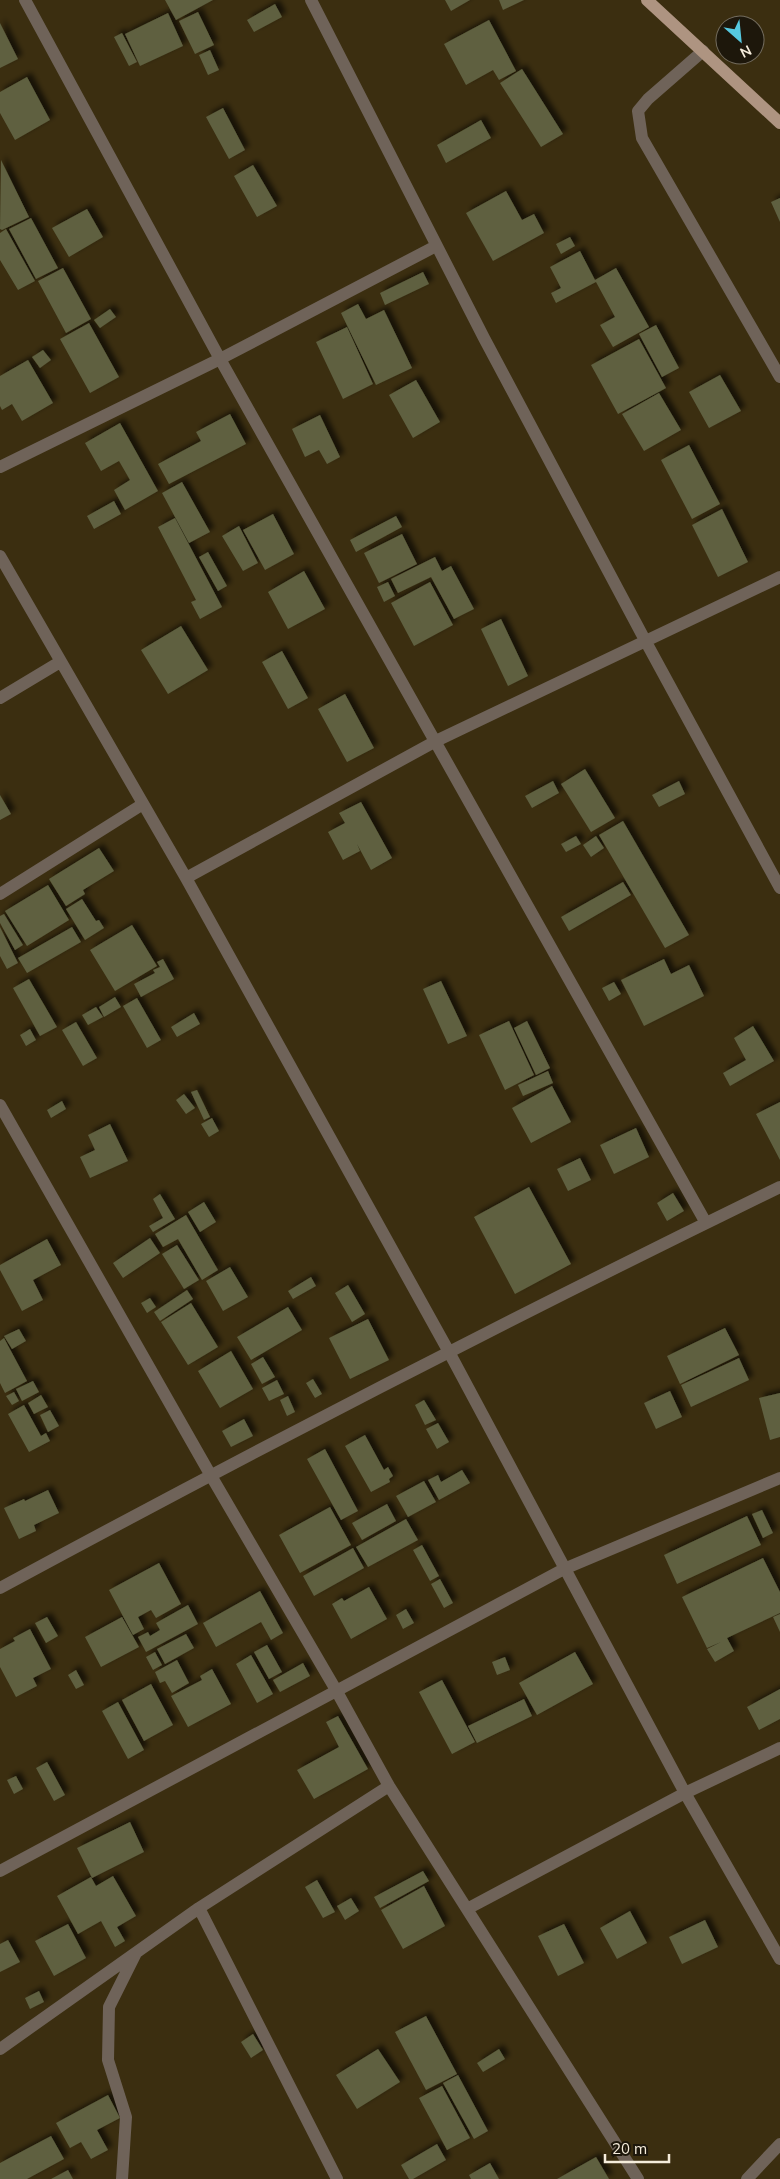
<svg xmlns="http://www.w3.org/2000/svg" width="780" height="2179" font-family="Mulish,sans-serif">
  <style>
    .building { fill: #5e6040; filter: url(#shadow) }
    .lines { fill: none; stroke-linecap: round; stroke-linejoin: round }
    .minor { stroke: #6f6359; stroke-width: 12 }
    .major { stroke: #ae9481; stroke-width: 12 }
  </style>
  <defs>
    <filter id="shadow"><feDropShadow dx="4.5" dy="-4.5" stdDeviation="2.5" flood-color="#0009"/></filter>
  </defs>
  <rect width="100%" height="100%" fill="#3b2e10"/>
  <path class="building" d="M165,0H213L176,20Z
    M445,0H470L451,11Z
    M499,0H524L503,10Z
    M275,4L282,17L254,32L247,20Z
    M198,12L214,45L195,54L179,21Z
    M168,13L183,46L140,66L125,34Z
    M489,20L516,71L499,80L493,70L466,85L444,44Z
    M0,23L18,59L0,68Z
    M122,33L137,62L129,66L114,37Z
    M210,50L219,70L208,75L199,55Z
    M522,69L563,134L541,147L500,83Z
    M27,77L50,120L15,140L0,113V92Z
    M223,108L245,150L229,159L206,117Z
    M481,120L491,138L446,163L437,145Z
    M1,160L29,217L2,230L0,229Z
    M253,165L277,206L257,217L234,176Z
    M506,191L522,220L534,214L544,233L493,261L466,213Z
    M780,198V222L771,202Z
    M87,209L103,237L69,257L52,228Z
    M31,218L58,268L36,279L9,229Z
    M6,229L35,281L18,290L0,260V233Z
    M570,237L575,246L561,254L556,244Z
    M580,251L595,280L616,268L649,327L613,347L600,325L615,317L596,282L556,303L551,293L561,288L550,267Z
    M63,268L91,319L66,333L38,281Z
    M423,272L429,284L385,305L380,293Z
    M358,304L366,319L384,310L412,368L376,385L341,313Z
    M110,309L116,317L100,328L94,320Z
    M89,323L119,377L90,393L60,339Z
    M656,325L679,368L662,377L639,334Z
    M347,327L373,384L343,399L316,342Z
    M639,339L666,388L618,414L591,365Z
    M43,350L51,360L40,368L32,357Z
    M28,360L53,403L22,421L12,404L2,410L0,406V376Z
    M720,375L741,411L709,428L689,392Z
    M416,380L440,422L413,438L389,395Z
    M659,393L681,430L644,451L622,414Z
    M230,414L246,444L169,484L158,464L201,441L196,432Z
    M320,415L340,457L327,464L319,450L305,457L292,429Z
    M120,423L158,491L125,510L114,490L130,480L119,461L101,471L85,443Z
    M689,445L720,504L692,519L661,460Z
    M182,482L210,532L189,543L162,493Z
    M114,501L121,514L94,529L87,516Z
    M722,509L748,562L718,577L692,525Z
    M273,514L294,554L265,570L243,530Z
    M396,516L402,527L356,552L350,540Z
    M175,518L222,607L200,619L191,602L196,600L158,527Z
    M239,526L258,563L243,571L222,536Z
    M402,534L417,564L379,583L364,553Z
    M208,552L227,586L218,591L199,557Z
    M435,557L442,571L451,566L474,609L454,619L431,577L398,593L391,579Z
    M304,571L325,609L288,629L268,592Z
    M388,582L395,596L384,602L377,587Z
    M430,582L453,625L414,646L391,603Z
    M501,619L528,676L508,686L481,629Z
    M181,626L208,670L168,694L141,650Z
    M282,651L308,698L288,709L262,662Z
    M345,694L374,748L347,762L318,709Z
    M585,769L615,818L591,832L561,784Z
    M553,781L559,793L532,808L525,796Z
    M679,781L685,794L659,807L652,795Z
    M0,795L11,814L0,820Z
    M361,802L392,858L371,870L357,844L360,851L343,860L328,832L345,823L339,813Z
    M623,821L689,935L665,948L599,835Z
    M576,836L581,844L566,852L561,844Z
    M596,836L604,848L591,857L583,845Z
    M99,848L114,871L83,890L85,894L66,906L49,879Z
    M623,882L631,895L569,931L561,917Z
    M48,885L69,920L27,946L5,911Z
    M82,899L96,921L99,920L104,928L85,940L66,909Z
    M4,914L23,945L15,950L0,923V916Z
    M132,925L157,966L115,991L90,950Z
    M0,927L18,963L7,969L0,956Z
    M72,927L81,942L27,973L18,958Z
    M163,959L174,979L141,997L134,984L155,973L153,970L160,967L157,962Z
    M664,959L671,974L689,965L704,996L644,1026L621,980Z
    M29,979L57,1027L40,1036L13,988Z
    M441,981L467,1036L448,1044L423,989Z
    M614,982L621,994L609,1001L602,988Z
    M115,997L121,1007L104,1017L99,1007Z
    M137,998L161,1040L147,1048L123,1006Z
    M96,1007L103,1017L88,1025L82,1015Z
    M194,1013L200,1024L177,1037L171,1027Z
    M509,1021L534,1075L505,1090L479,1035Z
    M527,1021L550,1068L536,1075L514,1028Z
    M76,1022L97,1058L83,1066L62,1030Z
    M753,1026L774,1061L730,1086L723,1073L746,1060L734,1038Z
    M30,1029L36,1040L26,1046L20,1035Z
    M548,1071L553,1083L523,1096L518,1085Z
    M552,1086L571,1122L531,1143L512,1108Z
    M197,1090L210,1117L204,1120L191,1092Z
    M184,1094L195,1108L186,1114L176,1100Z
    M62,1101L66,1109L51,1118L47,1110Z
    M780,1102V1160L756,1114Z
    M212,1118L219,1131L209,1137L201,1124Z
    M110,1124L128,1161L90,1178L80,1157L95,1150L88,1135Z
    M636,1128L649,1157L614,1174L600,1145Z
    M580,1158L591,1180L568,1191L557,1169Z
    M529,1187L571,1264L515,1294L474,1217Z
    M673,1193L684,1211L667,1221L657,1203Z
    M160,1194L175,1219L153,1232L149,1226L163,1218L153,1199Z
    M204,1202L216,1222L200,1232L188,1212Z
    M186,1215L218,1270L202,1280L178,1239L163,1247L155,1234Z
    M150,1238L160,1253L123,1278L113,1263Z
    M47,1239L61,1265L33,1280L43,1300L22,1311L0,1270V1265Z
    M177,1245L199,1280L184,1289L162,1254Z
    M230,1267L248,1297L223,1311L206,1281Z
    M311,1277L316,1286L293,1299L288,1291Z
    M348,1285L365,1314L352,1322L335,1293Z
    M187,1290L193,1299L160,1321L154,1312Z
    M150,1298L156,1307L147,1313L141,1303Z
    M191,1303L218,1347L188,1365L161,1322Z
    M288,1307L302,1330L251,1360L237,1337Z
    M368,1319L389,1360L350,1379L329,1338Z
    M725,1328L739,1355L680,1384L667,1356Z
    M19,1329L26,1341L12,1349L4,1336Z
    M4,1338L27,1381L5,1393L0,1383V1341Z
    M231,1351L253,1389L220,1408L198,1371Z
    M263,1357L275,1377L262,1384L251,1364Z
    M739,1358L749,1380L691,1407L681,1385Z
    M313,1379L322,1394L315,1398L306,1383Z
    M277,1380L284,1394L269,1401L262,1388Z
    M33,1381L39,1392L22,1401L16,1389Z
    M670,1391L682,1417L656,1429L644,1403Z
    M14,1392L19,1401L12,1405L6,1396Z
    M780,1393V1437L770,1440L759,1398Z
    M41,1395L48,1407L34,1414L28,1403Z
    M288,1396L295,1412L287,1416L280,1400Z
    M424,1400L436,1420L425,1425L415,1405Z
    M24,1405L41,1436L46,1433L50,1441L29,1452L8,1414Z
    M50,1410L59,1426L48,1432L40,1415Z
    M244,1419L253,1436L231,1447L222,1431Z
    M438,1423L449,1442L437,1449L426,1429Z
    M365,1435L384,1470L388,1467L393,1476L389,1479L390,1482L371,1492L345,1446Z
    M325,1449L358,1511L341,1520L307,1459Z
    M462,1470L470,1483L439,1500L428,1480L438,1475L441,1482Z
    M424,1481L436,1502L408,1517L396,1496Z
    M48,1490L59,1513L34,1525L36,1531L19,1539L4,1508L24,1499L25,1501Z
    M387,1504L396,1521L362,1540L352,1523Z
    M330,1507L351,1545L300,1573L279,1535Z
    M762,1510L773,1533L763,1538L752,1514Z
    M747,1516L761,1545L677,1584L664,1555Z
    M406,1519L418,1540L368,1567L356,1547Z
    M422,1545L439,1576L430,1581L413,1550Z
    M353,1548L364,1568L314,1596L303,1576Z
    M763,1558L780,1592V1613L727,1638L734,1651L715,1662L707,1649L721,1642L707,1648L682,1597Z
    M159,1563L181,1604L156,1618L151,1610L138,1617L144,1629L133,1635L109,1590Z
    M440,1579L453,1603L444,1608L431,1584Z
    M369,1587L387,1619L351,1639L332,1604L342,1598L344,1601Z
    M260,1591L283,1633L271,1640L261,1622L216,1647L203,1623Z
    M188,1605L198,1624L146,1652L138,1637L148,1632L150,1636L160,1630L156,1623Z
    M406,1609L414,1623L403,1629L396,1615Z
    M780,1614V1632L773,1617Z
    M47,1617L58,1636L46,1643L35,1623Z
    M122,1617L139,1647L101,1667L85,1637Z
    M30,1629L51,1669L33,1678L37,1686L16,1697L0,1667V1649L15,1641L13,1638Z
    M186,1634L194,1648L165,1664L157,1649Z
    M267,1645L282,1672L269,1679L254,1652Z
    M155,1652L162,1665L153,1670L146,1657Z
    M575,1652L593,1684L537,1715L519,1683Z
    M251,1655L273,1694L257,1703L236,1664Z
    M505,1657L510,1670L497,1675L492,1662Z
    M177,1660L189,1683L172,1693L165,1681L160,1683L155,1672Z
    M303,1663L310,1676L280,1692L273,1680Z
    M212,1669L231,1704L188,1727L171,1696L202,1680L200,1676Z
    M76,1670L84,1685L76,1689L68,1675Z
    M442,1680L475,1742L452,1754L419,1692Z
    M151,1684L173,1725L144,1741L122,1700Z
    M780,1689V1719L759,1730L747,1707Z
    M524,1699L532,1716L477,1743L468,1726Z
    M118,1702L144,1750L128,1759L102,1711Z
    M338,1716L368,1769L314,1799L297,1770L339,1747L326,1722Z
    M47,1762L65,1795L54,1801L36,1768Z
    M16,1776L23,1789L14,1794L7,1780Z
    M130,1822L144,1852L92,1878L77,1848Z
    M423,1871L429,1881L380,1908L374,1897Z
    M113,1876L136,1916L117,1927L125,1941L115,1947L101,1921L78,1934L57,1896L91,1877L96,1886Z
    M317,1880L335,1912L323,1918L305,1887Z
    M424,1886L445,1926L403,1949L381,1910Z
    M351,1898L359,1911L345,1920L337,1906Z
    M630,1911L647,1943L617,1959L600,1928Z
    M705,1920L718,1947L682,1964L669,1937Z
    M68,1924L86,1958L54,1976L35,1941Z
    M564,1924L584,1963L558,1976L538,1936Z
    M8,1940L20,1962L0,1972V1944Z
    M39,1991L44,2002L30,2009L25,1998Z
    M426,2016L457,2074L426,2090L395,2032Z
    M253,2034L263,2050L251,2058L241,2042Z
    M378,2049L400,2082L357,2109L336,2075Z
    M499,2049L505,2059L483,2072L477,2063Z
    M458,2075L488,2131L474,2139L443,2083Z
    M442,2086L470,2138L447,2150L419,2098Z
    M108,2095L120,2118L97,2130L108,2150L91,2159L81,2142L70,2148L56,2123Z
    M51,2136L64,2159L27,2179H0V2163Z
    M437,2144L446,2160L413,2179H409L401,2165Z
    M596,2157L609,2179H557Z
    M490,2163L499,2179H471L469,2175Z
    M68,2170L73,2179H51Z"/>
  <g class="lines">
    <path class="minor" d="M25,0L220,359L706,1223
      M311,0L484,338L646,642L780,888
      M703,51L648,99L638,111L642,138L780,377
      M0,467L220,359L436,246
      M0,556L186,878L449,1352L685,1793L780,1959
      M0,698L60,662
      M186,878L436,741L780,577
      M0,894L143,804
      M0,1105L210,1474L336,1690L389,1786L638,2179
      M0,1588C257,1449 517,1315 780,1187
      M0,1871L564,1569L780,1478
      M199,1908L337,2179
      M467,1909L685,1793L780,1748
      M0,2049L199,1908L389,1786
      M122,2179L126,2117L108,2060L109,2007L136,1953
      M747,2179L780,2144"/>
    <path class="major" d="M647,0L780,123"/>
  </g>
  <g transform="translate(740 40) rotate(153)"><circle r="24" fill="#1d170b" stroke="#736c5e"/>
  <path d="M0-4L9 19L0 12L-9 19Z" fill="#56c9e0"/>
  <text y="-8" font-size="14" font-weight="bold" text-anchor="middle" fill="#f5ecdb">N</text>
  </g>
  <path d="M605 2154v8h64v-8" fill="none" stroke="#f5ecdb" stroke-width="2.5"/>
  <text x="612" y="2154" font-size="15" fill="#f5ecdb" stroke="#1d170b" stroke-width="4" paint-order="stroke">20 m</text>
</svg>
